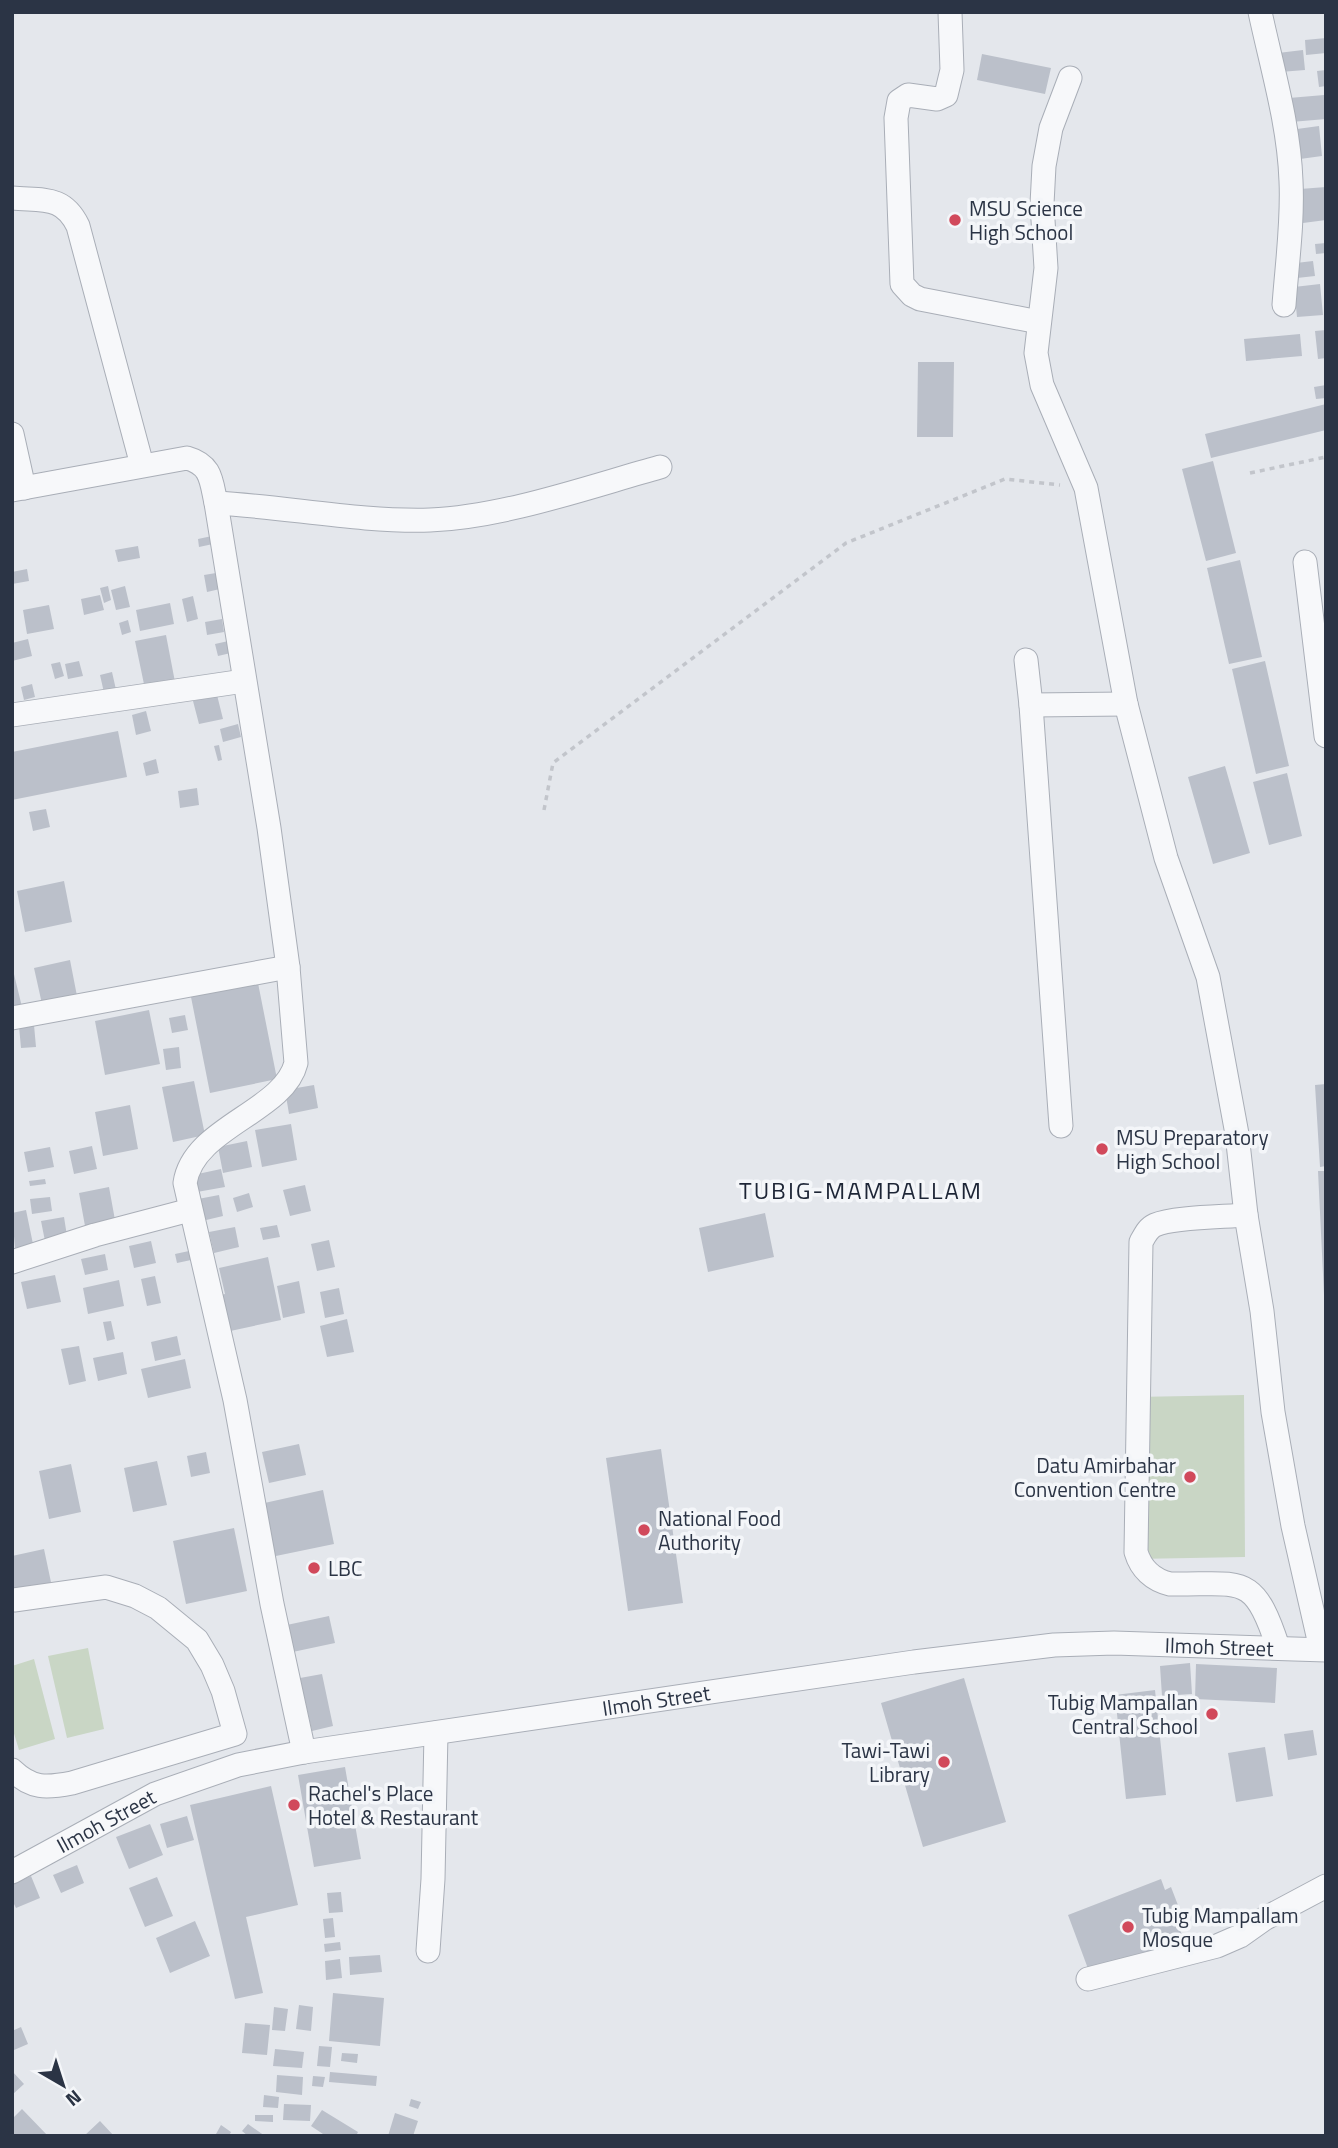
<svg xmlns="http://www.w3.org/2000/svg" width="1338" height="2148" font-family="'Titillium Web',sans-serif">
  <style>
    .green { fill: #c9d6c5 }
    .building { fill: #bbc0ca }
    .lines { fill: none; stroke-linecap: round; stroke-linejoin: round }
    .minor-casing { stroke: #a9aeb7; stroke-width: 25 }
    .path { stroke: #c2c5cb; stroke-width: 3.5; stroke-dasharray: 5 5; stroke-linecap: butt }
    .minor { stroke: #f7f8fa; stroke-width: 23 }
    .poi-dot { fill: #d1495b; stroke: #f4f6f9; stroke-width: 2.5 }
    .labels { text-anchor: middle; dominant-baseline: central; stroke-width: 7; stroke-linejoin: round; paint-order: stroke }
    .poi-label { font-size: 21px; fill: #2b3445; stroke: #f4f6f9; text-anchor: start }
    .street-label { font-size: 21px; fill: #2b3445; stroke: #f4f6f9 }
    .quarter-label { font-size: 24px; letter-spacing: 2px; fill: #1d2536; stroke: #f4f6f9 }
  </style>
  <rect width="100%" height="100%" fill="#e4e7ec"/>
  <path class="green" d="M1244,1395L1245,1557L1135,1559L1134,1397Z
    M88,1648L104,1729L67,1738L48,1656Z
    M34,1659L55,1739L19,1750L12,1727V1666Z"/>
  <path class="building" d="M1326,38V53L1306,55L1305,40Z
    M1303,50L1305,70L1280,72L1278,53Z
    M982,54L1051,68L1045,94L977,80Z
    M1326,70V86L1319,87L1317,71Z
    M1324,95L1326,119L1291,122L1289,98Z
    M1319,126L1322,156L1300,159L1297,129Z
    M1326,187V220L1303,223L1300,189Z
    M1326,243V253L1316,254L1315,244Z
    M1313,261L1315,276L1297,278L1296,263Z
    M1320,284L1323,315L1297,317L1294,287Z
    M1326,330V358L1318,359L1315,331Z
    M1300,334L1302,356L1246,361L1244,339Z
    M918,362H954L953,437H917Z
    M1326,385V398L1316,399L1314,387Z
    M1326,404V430L1211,458L1205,434Z
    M1213,461L1236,553L1206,561L1182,469Z
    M212,536L213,544L199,547L198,539Z
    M138,546L140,558L118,562L115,550Z
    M1240,560L1262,657L1229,664L1207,568Z
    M27,569L29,581L12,584V572Z
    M216,573L220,589L207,592L204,575Z
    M108,586L111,600L104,603L100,588Z
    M125,586L130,607L116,610L111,590Z
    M100,595L104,610L84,615L81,599Z
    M193,596L198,619L187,622L182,599Z
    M170,603L174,624L140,631L136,610Z
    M49,605L54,629L27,634L23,610Z
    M222,619L224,632L207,635L205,622Z
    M128,620L131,632L122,635L119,623Z
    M166,635L175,682L145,689L135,641Z
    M28,639L32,656L12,661V643Z
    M233,640L235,652L218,656L215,644Z
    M79,661L83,676L68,679L65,664Z
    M1265,661L1289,766L1256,774L1232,669Z
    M60,662L64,676L55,679L51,664Z
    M112,672L117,694L105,697L100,675Z
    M32,684L35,697L24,700L21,687Z
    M217,695L223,719L199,724L193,701Z
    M146,711L151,731L136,735L132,715Z
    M238,724L241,737L223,742L220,729Z
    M118,731L127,777L12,800V752Z
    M219,745L222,760L218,761L214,746Z
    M156,759L159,773L146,776L143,763Z
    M1225,766L1250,853L1213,864L1188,777Z
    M1287,773L1302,836L1269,845L1253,782Z
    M197,788L199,805L180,808L178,791Z
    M46,809L50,827L33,831L29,812Z
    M64,881L72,922L25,932L17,891Z
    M70,960L77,996L42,1004L34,968Z
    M12,966L22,1007L12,1009Z
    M258,983L277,1079L210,1093L191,997Z
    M149,1010L160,1064L105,1075L95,1021Z
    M185,1015L188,1030L172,1033L169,1018Z
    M34,1025L36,1047L21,1048L19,1026Z
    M179,1047L181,1068L166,1070L163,1049Z
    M194,1081L205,1135L173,1142L162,1087Z
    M1326,1084V1166L1320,1167L1315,1085Z
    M314,1085L318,1108L289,1114L285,1090Z
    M130,1105L138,1149L103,1156L95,1112Z
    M291,1124L297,1160L262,1167L255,1130Z
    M247,1141L252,1167L223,1173L218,1147Z
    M92,1146L97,1169L74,1174L69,1151Z
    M50,1147L54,1167L28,1172L24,1152Z
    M221,1169L225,1187L197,1192L193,1175Z
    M1318,1171H1326V1295H1324Z
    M45,1179L46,1184L30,1186L29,1181Z
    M305,1185L311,1211L290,1216L283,1190Z
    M109,1187L115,1220L85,1226L79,1193Z
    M249,1193L253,1207L237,1212L233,1198Z
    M219,1195L223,1216L202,1221L198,1199Z
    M50,1197L52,1211L32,1214L30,1199Z
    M26,1210L33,1244L15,1248L12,1213Z
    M765,1213L774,1257L708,1272L699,1228Z
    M64,1217L67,1236L45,1241L41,1221Z
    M277,1225L280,1237L263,1240L260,1228Z
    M235,1227L239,1247L214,1253L209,1232Z
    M329,1240L335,1267L317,1271L311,1244Z
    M151,1241L156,1263L134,1268L129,1246Z
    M189,1251L191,1260L177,1263L175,1254Z
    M105,1254L108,1270L85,1275L81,1259Z
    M268,1257L281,1320L221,1333L213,1297L225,1294L219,1268Z
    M55,1275L61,1302L27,1309L21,1282Z
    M155,1276L161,1303L147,1306L141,1279Z
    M119,1280L124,1306L88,1314L83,1288Z
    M299,1281L305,1313L283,1318L277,1286Z
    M339,1288L344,1314L325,1318L320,1292Z
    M347,1319L354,1352L327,1357L320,1326Z
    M111,1321L115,1339L107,1341L103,1322Z
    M177,1336L181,1355L155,1361L151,1342Z
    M79,1346L86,1381L69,1385L61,1349Z
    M123,1352L127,1374L98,1381L93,1358Z
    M185,1359L191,1388L148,1398L141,1369Z
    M299,1444L306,1475L269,1483L262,1452Z
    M661,1449L683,1603L628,1611L606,1458Z
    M206,1452L210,1473L191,1477L187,1456Z
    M157,1461L167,1505L133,1512L124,1468Z
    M71,1464L81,1512L49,1519L39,1471Z
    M323,1490L334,1544L271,1557L260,1504Z
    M234,1528L247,1591L186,1604L173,1541Z
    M44,1549L52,1587L12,1595V1556Z
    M329,1616L335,1643L288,1653L282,1626Z
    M1190,1663L1192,1694L1162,1696L1160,1666Z
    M1196,1664L1277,1668L1275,1703L1195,1699Z
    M322,1674L333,1726L312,1731L300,1678Z
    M964,1678L1006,1822L923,1847L881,1703Z
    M1155,1690L1166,1795L1126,1799L1115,1695Z
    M1313,1730L1317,1755L1288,1760L1284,1734Z
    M1265,1747L1273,1796L1236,1802L1228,1753Z
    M345,1767L361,1859L314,1867L298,1775Z
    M271,1786L298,1905L246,1917L263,1993L235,1999L190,1805Z
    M187,1816L194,1840L167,1848L160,1824Z
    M150,1824L163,1855L129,1869L116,1837Z
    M77,1865L84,1883L61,1893L53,1875Z
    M31,1876L40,1898L16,1908L12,1900V1884Z
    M157,1877L173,1916L145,1927L129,1888Z
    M1161,1879L1165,1890L1171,1887L1186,1926L1180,1929L1183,1939L1090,1974L1068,1915Z
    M341,1892L343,1912L329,1913L327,1893Z
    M333,1918L335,1937L325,1938L323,1919Z
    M195,1921L210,1956L170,1973L156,1938Z
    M340,1942L341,1950L325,1952L324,1944Z
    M380,1955L382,1972L350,1975L349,1957Z
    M340,1959L342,1978L326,1980L325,1961Z
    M333,1993L384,1998L380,2046L329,2041Z
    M299,2005L313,2007L311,2031L296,2029Z
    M274,2007L288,2009L285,2031L272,2030Z
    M245,2023L270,2025L267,2055L242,2053Z
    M21,2027L28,2044L14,2050L12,2031Z
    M319,2046L332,2047L330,2067L317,2066Z
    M275,2049L304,2052L302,2068L273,2066Z
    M342,2053L358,2054L357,2063L341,2061Z
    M12,2071L24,2084L12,2095Z
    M330,2072L377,2076L376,2086L329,2082Z
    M277,2075L303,2077L302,2095L276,2092Z
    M313,2076L325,2077L323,2087L312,2086Z
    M264,2095L279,2097L278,2108L263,2107Z
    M411,2099L421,2102L418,2109L409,2106Z
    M284,2104L311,2105L310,2121L283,2120Z
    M22,2109L48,2136H12V2119Z
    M322,2110L358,2132L356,2136H326L311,2126Z
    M395,2113L418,2121L413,2136H388Z
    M255,2115H273V2122L255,2121Z
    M100,2121L114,2136H84Z
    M248,2124L265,2136H248L242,2131Z
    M221,2125L231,2132L229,2136L216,2134Z"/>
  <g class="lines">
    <g class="minor-casing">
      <g id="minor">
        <path d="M950,12L952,70L946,95L937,99L908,95L899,101L896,118L902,284L912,295L920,299L1039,322"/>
        <path d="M1260,12C1272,68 1289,124 1291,181C1293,222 1287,264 1284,305"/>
        <path d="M1070,78L1051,128L1044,166L1042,204L1046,268L1036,353L1042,385L1086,488L1126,704L1166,858L1208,977L1237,1134L1246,1215L1262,1311L1273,1412L1293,1526L1321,1649"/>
        <path d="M12,198C43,201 63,195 78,226L142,465"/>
        <path d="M12,434L24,488"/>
        <path d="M12,490L187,458C212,465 211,481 216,503L269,828L288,967L296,1063C284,1112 193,1127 185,1183L235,1400L272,1604L304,1752"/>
        <path d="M216,503C288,507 359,522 430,520C504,517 588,487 660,467"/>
        <path d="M1305,562L1326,736"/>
        <path d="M1026,660L1031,705L1061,1126"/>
        <path d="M1031,705L1126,704"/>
        <path d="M12,715L244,681"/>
        <path d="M12,1018L288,967"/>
        <path d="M1246,1215C1224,1217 1173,1217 1155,1225C1148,1228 1145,1235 1141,1242L1136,1552C1141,1569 1153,1580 1170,1584C1242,1585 1253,1571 1278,1647"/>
        <path d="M12,1262L95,1235L190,1210"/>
        <path d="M12,1770C32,1789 46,1788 72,1783L235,1734L223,1691L212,1665L197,1640L158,1608L135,1596L106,1587L14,1600"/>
        <path id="s1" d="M12,1872L155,1794L238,1765L304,1752L914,1662L1054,1645L1114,1643L1326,1650"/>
        <path d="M428,1951L433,1879L436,1733"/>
        <path d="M1088,1979L1217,1946L1240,1936L1264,1919L1326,1886"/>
      </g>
    </g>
    <path class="path" d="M1250,473L1326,457
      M544,810L553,763L846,543L1005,479L1060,485"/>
    <use href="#minor" class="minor"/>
  </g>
  <g class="poi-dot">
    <circle cx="955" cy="220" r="7"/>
    <circle cx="1102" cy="1149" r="7"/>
    <circle cx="1190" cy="1477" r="7"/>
    <circle cx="644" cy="1530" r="7"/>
    <circle cx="314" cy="1568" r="7"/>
    <circle cx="1212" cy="1714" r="7"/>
    <circle cx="944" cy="1762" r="7"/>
    <circle cx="294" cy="1805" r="7"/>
    <circle cx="1128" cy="1927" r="7"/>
  </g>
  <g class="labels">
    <g class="poi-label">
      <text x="969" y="208">MSU Science<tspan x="969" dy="24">High School</tspan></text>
      <text x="1116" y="1137">MSU Preparatory<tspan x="1116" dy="24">High School</tspan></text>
      <text x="1176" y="1465" text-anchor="end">Datu Amirbahar<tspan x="1176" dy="24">Convention Centre</tspan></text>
      <text x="658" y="1518">National Food<tspan x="658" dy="24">Authority</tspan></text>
      <text x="328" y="1568">LBC</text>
      <text x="1198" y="1702" text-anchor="end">Tubig Mampallan<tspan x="1198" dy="24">Central School</tspan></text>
      <text x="930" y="1750" text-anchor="end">Tawi-Tawi<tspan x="930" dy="24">Library</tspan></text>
      <text x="308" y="1793">Rachel's Place<tspan x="308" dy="24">Hotel &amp; Restaurant</tspan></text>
      <text x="1142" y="1915">Tubig Mampallam<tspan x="1142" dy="24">Mosque</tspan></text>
    </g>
    <g class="street-label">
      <text stroke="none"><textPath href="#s1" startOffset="1241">Ilmoh Street</textPath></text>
      <text stroke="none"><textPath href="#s1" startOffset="674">Ilmoh Street</textPath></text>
      <text stroke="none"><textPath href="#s1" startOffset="107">Ilmoh Street</textPath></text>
    </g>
    <g class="quarter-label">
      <text x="861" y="1190">TUBIG-MAMPALLAM</text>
    </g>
  </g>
  <rect width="1338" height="2148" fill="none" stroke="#2b3445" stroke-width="28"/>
  <g transform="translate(63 2085) rotate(141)" stroke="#f4f6f9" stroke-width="5" paint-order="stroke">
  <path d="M0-5L12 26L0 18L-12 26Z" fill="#2b3445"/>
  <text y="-10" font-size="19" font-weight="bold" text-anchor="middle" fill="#2b3445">N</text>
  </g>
</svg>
